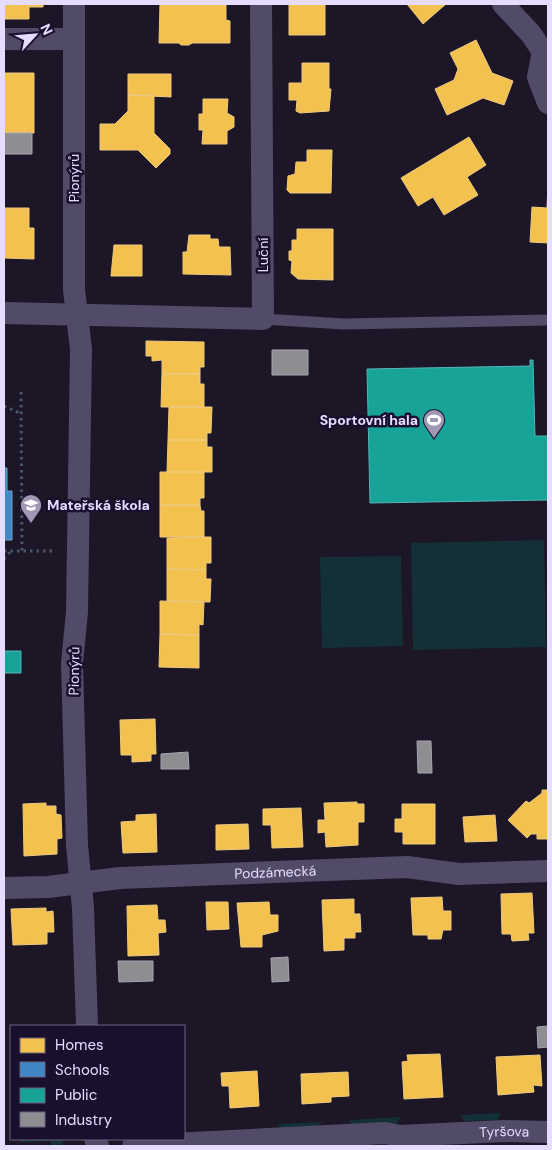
<svg xmlns="http://www.w3.org/2000/svg" width="552" height="1150" font-family="'DM Sans',sans-serif">
  <style>
    .green { fill: #133036 }
    .homes { fill: #f2c14e; stroke: #eec983 }
    .schools { fill: #3f88c5; stroke: #71a1d6 }
    .public { fill: #17a398; stroke: #55b4b7 }
    .industry { fill: #8d8d92; stroke: #a7a5b3 }
    .lines { fill: none; stroke-linecap: round; stroke-linejoin: round }
    .path { stroke: #4b5769; stroke-width: 3; stroke-dasharray: 2.5 4; stroke-linecap: butt }
    .lane { stroke: #514b68; stroke-width: 11 }
    .street { stroke: #514b68; stroke-width: 22 }
    .labels { text-anchor: middle; dominant-baseline: central; stroke-width: 5; stroke-linejoin: round; paint-order: stroke }
    .street-label { font-size: 14px; fill: #e5dcff; stroke: #19102d }
    .poi-label { font-size: 14px; font-weight: bold; fill: #e5dcff; stroke: #19102d; text-anchor: end }
  </style>
  <rect width="100%" height="100%" fill="#1c1627"/>
  <path class="green" d="M544,540L546,647L413,650L411,543Z
    M401,556L403,646L322,648L320,557Z
    M500,1113L498,1120L464,1121L461,1115Z
    M400,1117L397,1124L354,1127L350,1123V1120Z
    M321,1122L318,1129L281,1130L278,1124Z
    M20,1139H63V1146H51V1141L20,1142Z"/>
  <path class="homes" d="M43,4V7H29V19H4V5Z
    M160,4H226V20L230,21V43H192L189,45H181L179,43H159Z
    M289,4H325V35H289Z
    M407,4H446L423,24Z
    M476,40L492,73L513,81L504,105L483,98L447,115L435,89L454,80L458,69L450,53Z
    M302,63H329V89H331L329,111L300,113L296,111L297,100H289V83H302Z
    M4,73H34V133H4Z
    M128,74H171V97L128,95Z
    M128,95H154V133L170,149V154L156,168L138,150H100V124H115L128,111Z
    M203,99H228L227,113L234,117V127L227,131V144H202L203,130H199V114H203Z
    M469,137L486,165L467,177L478,195L444,215L433,197L418,206L401,178Z
    M307,150H332L331,193H290L287,190L288,176L295,174L296,162H307Z
    M548,184V243L530,242L532,207L547,208Z
    M4,208H29V228H34V259L4,258Z
    M297,229H333V280L298,279L291,273L292,261L289,260V251H292V240H297Z
    M189,235H210V239H218L219,247H230L231,275L183,274V252H187Z
    M114,245H142V276H111Z
    M146,341L204,342V367H200V374H162V360L152,361V356H146Z
    M162,374H200V384H204V407H161Z
    M169,407H212L211,433H207V440H168Z
    M168,440H207V447H212V472H167Z
    M160,472H204V498H200V505H160Z
    M160,505H200L201,511H204V537H160Z
    M204,537H211V563H206V570L167,569V538Z
    M167,569L206,570V579H211L210,602L167,601Z
    M160,601L204,602L203,625L199,624V635L160,634Z
    M160,634L199,635V668L159,667Z
    M155,719L156,754H151V761L132,762V755H121L120,720Z
    M542,790H548V839H537V834H531L527,838L508,820L526,801L529,803L542,793Z
    M357,802V804H364V822H358V845L326,847L325,832L318,833V820H325L324,803Z
    M46,803V806H56V814L61,815L62,838L57,839V854L24,856L23,804Z
    M402,804H435V844H403V832H395V819H402Z
    M301,808L303,847L272,848L271,825H263V809Z
    M156,814L157,852L123,853L121,822L136,821V815Z
    M495,815L497,841L465,842L463,817Z
    M248,824L249,849L216,850V825Z
    M532,893L534,933H528L529,940L512,941L511,934H502L501,894Z
    M442,897L443,911H451V930H443L441,939H428V935H413L411,898Z
    M354,899V914H360L361,932H355V938H344V950L324,951L322,900Z
    M206,902H228L229,929L207,930Z
    M269,902L270,915H278V931L262,935V947H241L237,903Z
    M157,905L158,920H165L166,932L158,933L159,955L128,956L127,906Z
    M46,908V912L53,911L54,932H47V944L13,945L11,909Z
    M440,1054L443,1097L404,1099L402,1062L408,1061L407,1055Z
    M540,1055L542,1086L533,1085L534,1092L498,1095L496,1057Z
    M257,1071L259,1106L230,1108L229,1086H222L221,1073Z
    M348,1072L349,1096L331,1097V1102L302,1104L301,1074Z"/>
  <path class="schools" d="M4,468H7V491H12V540H4Z"/>
  <path class="public" d="M530,360H533L535,436H548V500L370,503L367,369L530,366Z
    M4,651H21V673H4Z"/>
  <path class="industry" d="M4,133H32V154H4Z
    M272,350H308V375H272Z
    M417,741H431L432,773H418Z
    M188,752L189,769H161V754Z
    M288,957L289,981L272,982L271,958Z
    M118,961H153V981L119,982Z
    M548,1026V1047L538,1048L537,1027Z"/>
  <g class="lines">
    <path class="path" d="M21,392L22,551
      M4,406L22,414
      M4,551H56
      M4,559L11,551"/>
    <path class="lane" d="M263,319L344,324L548,320"/>
    <g class="street">
      <path d="M74,4V290L81,349L77,612L72,663L77,845L83,908L87,1026"/>
      <path d="M503,4L531,34L543,52"/>
      <path d="M4,39H74"/>
      <path d="M543,52L538,77L548,103"/>
      <path d="M4,313L263,319L261,4"/>
      <path id="s1" d="M4,888L48,887L120,878L407,867L459,874L548,871"/>
      <path d="M95,1139L98,1146"/>
      <path id="s2" d="M133,1146L385,1133L400,1136L504,1131L548,1132"/>
    </g>
  </g>
  <defs>
    <g id="stadium-pin" transform="scale(1.125)"><path d="M0 17L-7.5 6A9.5 9.5 0 1 1 7.5 6Z" fill="#9f97b3" stroke="#19102d"/><path d="M0-5a6.5 5 0 1 0 0 10a6.5 5 0 1 0 0-10ZM-3.5-1.8h7v3.6h-7Z" fill="#fff"/></g>
    <g id="school-pin" transform="scale(1.125)"><path d="M0 17L-7.5 6A9.5 9.5 0 1 1 7.5 6Z" fill="#9f97b3" stroke="#19102d"/><path d="M0-5L7-2L0 1L-7-2ZM-4 1L0 2.5L4 1V4Q0 6-4 4Z" fill="#fff"/></g>
  </defs>
  <g fill-rule="evenodd">
    <use href="#stadium-pin" x="434" y="420"/>
    <use href="#school-pin" x="31" y="505"/>
  </g>
  <g class="labels">
    <g class="street-label">
      <text transform="translate(74 178) rotate(-90)">Pionýrů</text>
      <text transform="translate(263 255) rotate(-90)">Luční</text>
      <text transform="translate(74 671) rotate(-89)">Pionýrů</text>
      <text stroke="none"><textPath href="#s1" startOffset="272">Podzámecká</textPath></text>
      <text stroke="none"><textPath href="#s2" startOffset="372">Tyršova</textPath></text>
    </g>
    <g class="poi-label">
      <text x="418" y="420">Sportovní hala</text>
      <text x="47" y="505" text-anchor="start">Mateřská škola</text>
    </g>
  </g>
  <rect width="552" height="1150" fill="none" stroke="#e5dcff" stroke-width="10"/>
  <rect x="10" y="1025" width="175" height="115" fill="#19102d" stroke="#6b6281"/>
  <rect x="20" y="1038" width="25" height="15" fill="#f2c14e" stroke="#6b6281"/>
  <text x="55" y="1050" font-size="15" fill="#e5dcff">Homes</text>
  <rect x="20" y="1062" width="25" height="15" fill="#3f88c5" stroke="#6b6281"/>
  <text x="55" y="1075" font-size="15" fill="#e5dcff">Schools</text>
  <rect x="20" y="1088" width="25" height="15" fill="#17a398" stroke="#6b6281"/>
  <text x="55" y="1100" font-size="15" fill="#e5dcff">Public</text>
  <rect x="20" y="1112" width="25" height="15" fill="#8d8d92" stroke="#6b6281"/>
  <text x="55" y="1125" font-size="15" fill="#e5dcff">Industry</text>
  <g transform="translate(35 35) rotate(64)" stroke="#19102d" stroke-width="4" paint-order="stroke">
  <path d="M0-4L9 19L0 12L-9 19Z" fill="#e5dcff"/>
  <text y="-8" font-size="14" font-weight="bold" text-anchor="middle" fill="#e5dcff">N</text>
  </g>
</svg>
